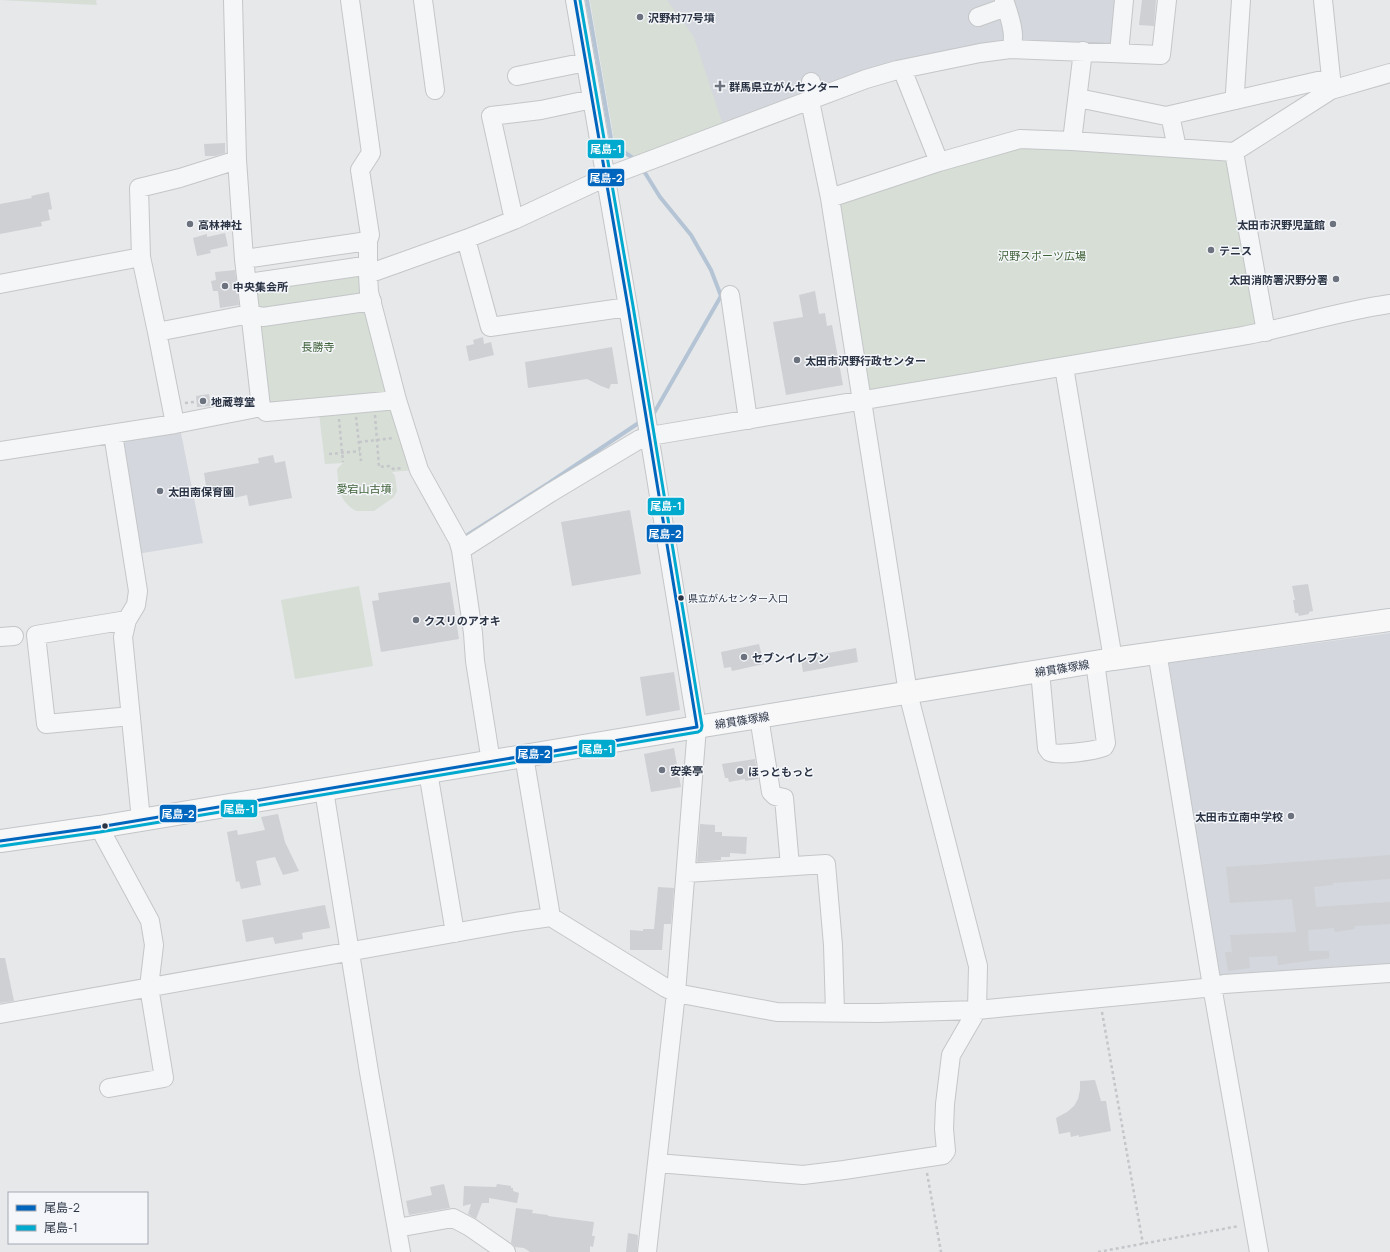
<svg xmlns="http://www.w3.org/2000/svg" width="1390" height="1252" font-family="Manrope,'Noto Sans JP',sans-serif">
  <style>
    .built { fill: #d4d7dd }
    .green { fill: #d6ded6 }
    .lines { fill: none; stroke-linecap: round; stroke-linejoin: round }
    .stream { stroke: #b4c4d5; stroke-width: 4 }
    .building { fill: #ced0d3 }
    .minor-casing { stroke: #c4c6c8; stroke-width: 20 }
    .major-casing { stroke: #c2c5c8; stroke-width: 24 }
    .path { stroke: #c5c6ca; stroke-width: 2.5; stroke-dasharray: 3 3; stroke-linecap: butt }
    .minor { stroke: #f5f6f7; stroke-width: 18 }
    .major { stroke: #f8f8f8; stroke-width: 22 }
    .bus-1-casing { stroke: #f4f6f9; stroke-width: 6 }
    .bus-2-casing { stroke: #f4f6f9; stroke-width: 6 }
    .bus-1 { stroke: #0065bd; stroke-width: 3 }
    .bus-2 { stroke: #00a9ce; stroke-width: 3 }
    .poi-dot { fill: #6c737f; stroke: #f4f6f9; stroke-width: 1.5 }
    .bus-dot { fill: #2b3445; stroke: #f4f6f9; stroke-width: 1.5 }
    .labels { text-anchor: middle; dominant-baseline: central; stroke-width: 3; stroke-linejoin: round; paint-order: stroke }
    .bus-label { font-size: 10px; fill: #2b3445; stroke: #f4f6f9; text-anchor: start }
    .poi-label { font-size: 11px; font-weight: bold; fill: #2b3445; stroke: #f4f6f9; text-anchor: start }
    .park-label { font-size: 11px; fill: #3f6138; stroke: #f4f6f9 }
    .street-label { font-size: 11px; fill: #2b3445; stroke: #f4f6f9 }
    .line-badge { stroke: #f4f6f9; stroke-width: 1.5 }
    .badge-label { font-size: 11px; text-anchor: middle; font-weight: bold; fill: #fff }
  </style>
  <rect width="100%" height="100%" fill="#e6e8ea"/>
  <path class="built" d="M590,0H1118L1113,47L977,49L641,160L615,144Z
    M180,428L203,543L137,554L119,438Z
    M1390,633V968L1218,979L1169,663Z"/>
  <path class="green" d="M0,0H96L97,5Z
    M590,0H667L694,37L724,128L641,160L615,144Z
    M1031,144L1230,156L1259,328L868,397L837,207L842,201L920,174Z
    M363,271L414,470L392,472L395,476L397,491L394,497L374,511H356C338,500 339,488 337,469L343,463L325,464L318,405L272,409L264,401L252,285Z
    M359,586L373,666L295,679L281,600Z"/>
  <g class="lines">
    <path class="stream" d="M587,0L612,144L636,160
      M642,168L660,197L691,235L711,270L721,296L654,413L650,416
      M466,536L549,483L643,420"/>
  </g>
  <path class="building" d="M1142,0H1156L1154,26L1139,25Z
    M225,143V153L215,156H205L204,144Z
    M49,192L52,209L48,210L50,220L41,222L42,226L0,234V204L32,198L31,196Z
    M225,233L228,246L210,250L211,253L197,256L193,238L207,234V237Z
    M235,270L239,305L220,308L218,291H213L211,281L216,280L215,272Z
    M815,291L819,314L825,313L827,326L832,325L843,385L786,395L773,322L803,317L799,295Z
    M483,337L484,344L491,342L494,355L469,361L466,346L474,344L473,340Z
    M612,347L618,384H611L609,389L601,386L587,379L528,388L525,362Z
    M209,394L211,406L197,407L196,396Z
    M273,455L275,463L285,461L292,498L249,506L247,495L234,498L232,488L207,493L204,473L259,463L258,458Z
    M630,510L641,574L572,586L561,522Z
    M450,582L459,639L381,652L372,601L379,600L378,593Z
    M1308,584L1313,611L1309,612V614L1299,616L1298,613H1295L1293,600H1295L1292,586Z
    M759,644L764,664L732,671L731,667L724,668L721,652Z
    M856,648L858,662L803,672L801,658Z
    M674,672L680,710L646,716L640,677Z
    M674,748L681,787L651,792L644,754Z
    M755,759L758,779L745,781V779L729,782L728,778H725L722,764Z
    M278,814L285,842L299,871L283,875L275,857L256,861L261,885L241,889L239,881L236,882L227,832L237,830L238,835L265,830L261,817Z
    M700,824L715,825V832H722V836L747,837L746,854L730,853V857H721V860L697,862Z
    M1390,855V879L1333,883V885L1314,887L1316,907L1390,902V924L1355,926L1354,929L1335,932L1334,928L1308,930L1309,951H1329V958L1278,965L1277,956L1249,957L1250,968L1228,971L1225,952H1232L1230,935L1296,932L1292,899L1230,903L1226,867Z
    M658,887L674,888L671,924H664L662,950H630V930L643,931V929H654Z
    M325,905L330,928L302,933L303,939L275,944L273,937L246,942L242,920Z
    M0,958H5L14,1001L0,1003Z
    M1095,1080L1101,1101H1106L1111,1131L1079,1137V1135L1071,1137L1070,1132L1059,1134L1056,1118L1067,1112L1074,1106L1078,1099L1080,1090V1081Z
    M444,1184L450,1208L409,1215L406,1201L432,1195L430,1187Z
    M497,1184L511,1186V1188H513V1191L519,1193L517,1203L489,1198V1203H482L476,1219L468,1214L471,1204L463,1206L464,1186L496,1187Z
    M516,1208L533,1210L532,1213L548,1215V1216L594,1222L592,1236H595L593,1247L590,1246V1252H530L524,1248L515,1247L511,1243Z
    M628,1233L638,1235L637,1252H626Z"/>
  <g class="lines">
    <g class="minor-casing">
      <path id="minor" d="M233,0L237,160L244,259L261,407L266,412L397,400
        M350,0L371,153L360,170L370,235L368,241
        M423,0L435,90
        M575,0L628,307L697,727L676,993L647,1252
        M1004,0C1008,12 1018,37 1010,49
        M1323,0L1331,78V89
        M978,17L1006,7
        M1119,53L1124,0
        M902,69L939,162
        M517,76L586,62
        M1078,98L1166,116L1331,78
        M1236,100L1235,92L1241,0
        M1170,115L1177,148
        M1072,141L1083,51
        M1234,152L1331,90L1390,73
        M830,198L939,162L1020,139L1072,141L1234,152L1266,332
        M514,220L491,116L541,110L592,99
        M466,239L490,327L628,307
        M141,257L139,188L180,178L237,160
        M244,259L368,241V274L369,292L397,400L419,470L458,540L461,550L473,633L475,661L491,762
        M368,274L466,239L514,220L606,177L866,79L897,70L980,53L1010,49L1161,55L1167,0
        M247,283L364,266L368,264
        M0,284L141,257L157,332L250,314L263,317L372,301
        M730,295L748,420
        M157,332L175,424
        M1064,367L1113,659
        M113,434L138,591L136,605L127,620L123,637L141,820
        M0,451L175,424L261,407
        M461,550L550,493L640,439L650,436C847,403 1045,370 1242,336C1292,327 1340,311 1390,304
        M127,620L36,635L46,724L131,716
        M0,637L14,636
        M1157,652L1212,986L1259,1252
        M1040,671L1047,748L1050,752C1058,756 1094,751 1104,747L1106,743L1095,662
        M759,717L771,792L775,796L784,798L790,866
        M524,756L551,917
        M428,772L455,933
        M324,790L369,1072L401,1252
        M99,827L150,921L154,945L149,987L164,1078L109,1088
        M686,873L826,864L833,945L835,1012
        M0,1014L515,922L551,917L666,988L676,993L777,1012L878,1013L977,1010L1204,988L1224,984L1390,973
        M657,1163L803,1175L844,1170L943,1155L946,1151L944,1129L945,1104L951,1055L977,1010L978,966L908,693L830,198L810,101L814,94L811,82
        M397,1228L453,1218L470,1227L506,1252"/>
    </g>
    <g class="major-casing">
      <path id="major" d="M0,841L99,827L697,727L1113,659L1390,620"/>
    </g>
    <path class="path" d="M185,403L194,402
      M375,415L379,467L390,466L393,469L403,468
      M356,417L361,461
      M339,419L343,462
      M359,442L394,438
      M329,454L360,451
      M1102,1012L1143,1244
      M927,1173L941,1252
      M1098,1252L1239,1226"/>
    <use href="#minor" class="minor"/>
    <use href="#major" class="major"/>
    <g class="bus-1-casing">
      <path id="bus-1" d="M0,841L99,827L697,727L628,307L575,0"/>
    </g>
    <g class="bus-2-casing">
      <path id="bus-2" d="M1,846L100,832L698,732L701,730L702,726L633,306L580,0"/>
    </g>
    <use href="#bus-1" class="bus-1"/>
    <use href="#bus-2" class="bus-2"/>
  </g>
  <g class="poi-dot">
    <circle cx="640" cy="17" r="4"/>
    <path d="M718 80h4v4h4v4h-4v4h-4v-4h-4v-4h4z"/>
    <circle cx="190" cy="224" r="4"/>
    <circle cx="1333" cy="224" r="4"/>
    <circle cx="1211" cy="250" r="4"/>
    <circle cx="1336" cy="279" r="4"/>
    <circle cx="225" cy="286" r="4"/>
    <circle cx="797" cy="360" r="4"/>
    <circle cx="203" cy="401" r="4"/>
    <circle cx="160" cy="491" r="4"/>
    <circle cx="416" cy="620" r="4"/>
    <circle cx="744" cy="657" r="4"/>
    <circle cx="662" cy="770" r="4"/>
    <circle cx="740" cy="771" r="4"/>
    <circle cx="1291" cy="816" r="4"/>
  </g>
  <g class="bus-dot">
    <circle cx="681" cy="598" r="3.5"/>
    <circle cx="105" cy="826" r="3.5"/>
  </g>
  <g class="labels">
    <g class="bus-label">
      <text x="688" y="598">県立がんセンター入口</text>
    </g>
    <g class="poi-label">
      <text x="648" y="17">沢野村77号墳</text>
      <text x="729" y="86">群馬県立がんセンター</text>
      <text x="198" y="224">高林神社</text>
      <text x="1325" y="224" text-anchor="end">太田市沢野児童館</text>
      <text x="1219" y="250">テニス</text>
      <text x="1328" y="279" text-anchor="end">太田消防署沢野分署</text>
      <text x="233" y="286">中央集会所</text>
      <text x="805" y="360">太田市沢野行政センター</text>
      <text x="211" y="401">地蔵尊堂</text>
      <text x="168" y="491">太田南保育園</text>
      <text x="424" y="620">クスリのアオキ</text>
      <text x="752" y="657">セブンイレブン</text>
      <text x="670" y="770">安楽亭</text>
      <text x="748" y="771">ほっともっと</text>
      <text x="1283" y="816" text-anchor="end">太田市立南中学校</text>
    </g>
    <g class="park-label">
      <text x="1042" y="255">沢野スポーツ広場</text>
      <text x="318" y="346">長勝寺</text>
      <text x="364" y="488">愛宕山古墳</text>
    </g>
    <g class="street-label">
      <text transform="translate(1062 668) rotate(-9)">綿貫篠塚線</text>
      <text transform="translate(742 720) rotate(-9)">綿貫篠塚線</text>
    </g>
  </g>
  <g class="line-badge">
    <rect x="587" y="139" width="38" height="20" rx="4" fill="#00a9ce"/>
    <rect x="587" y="168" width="38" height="19" rx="4" fill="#0065bd"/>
    <rect x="647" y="497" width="38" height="19" rx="4" fill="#00a9ce"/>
    <rect x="646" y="524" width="38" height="19" rx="4" fill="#0065bd"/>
    <rect x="578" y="739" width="38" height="19" rx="4" fill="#00a9ce"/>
    <rect x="515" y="745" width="38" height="19" rx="4" fill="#0065bd"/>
    <rect x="220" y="799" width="38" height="19" rx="4" fill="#00a9ce"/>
    <rect x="159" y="804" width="38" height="19" rx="4" fill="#0065bd"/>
  </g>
  <g class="badge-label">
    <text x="606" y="153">尾島-1</text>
    <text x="606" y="182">尾島-2</text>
    <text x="666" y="510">尾島-1</text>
    <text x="665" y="538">尾島-2</text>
    <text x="597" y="753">尾島-1</text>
    <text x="534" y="758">尾島-2</text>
    <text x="239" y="813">尾島-1</text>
    <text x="178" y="818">尾島-2</text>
  </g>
  <rect x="8" y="1192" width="140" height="52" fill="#f4f6f9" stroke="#a4a8b1"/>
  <rect x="16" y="1205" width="20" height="6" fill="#0065bd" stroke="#a4a8b1"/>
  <text x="44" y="1212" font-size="12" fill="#2b3445">尾島-2</text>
  <rect x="16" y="1225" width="20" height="6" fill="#00a9ce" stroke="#a4a8b1"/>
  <text x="44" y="1232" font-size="12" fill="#2b3445">尾島-1</text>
</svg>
